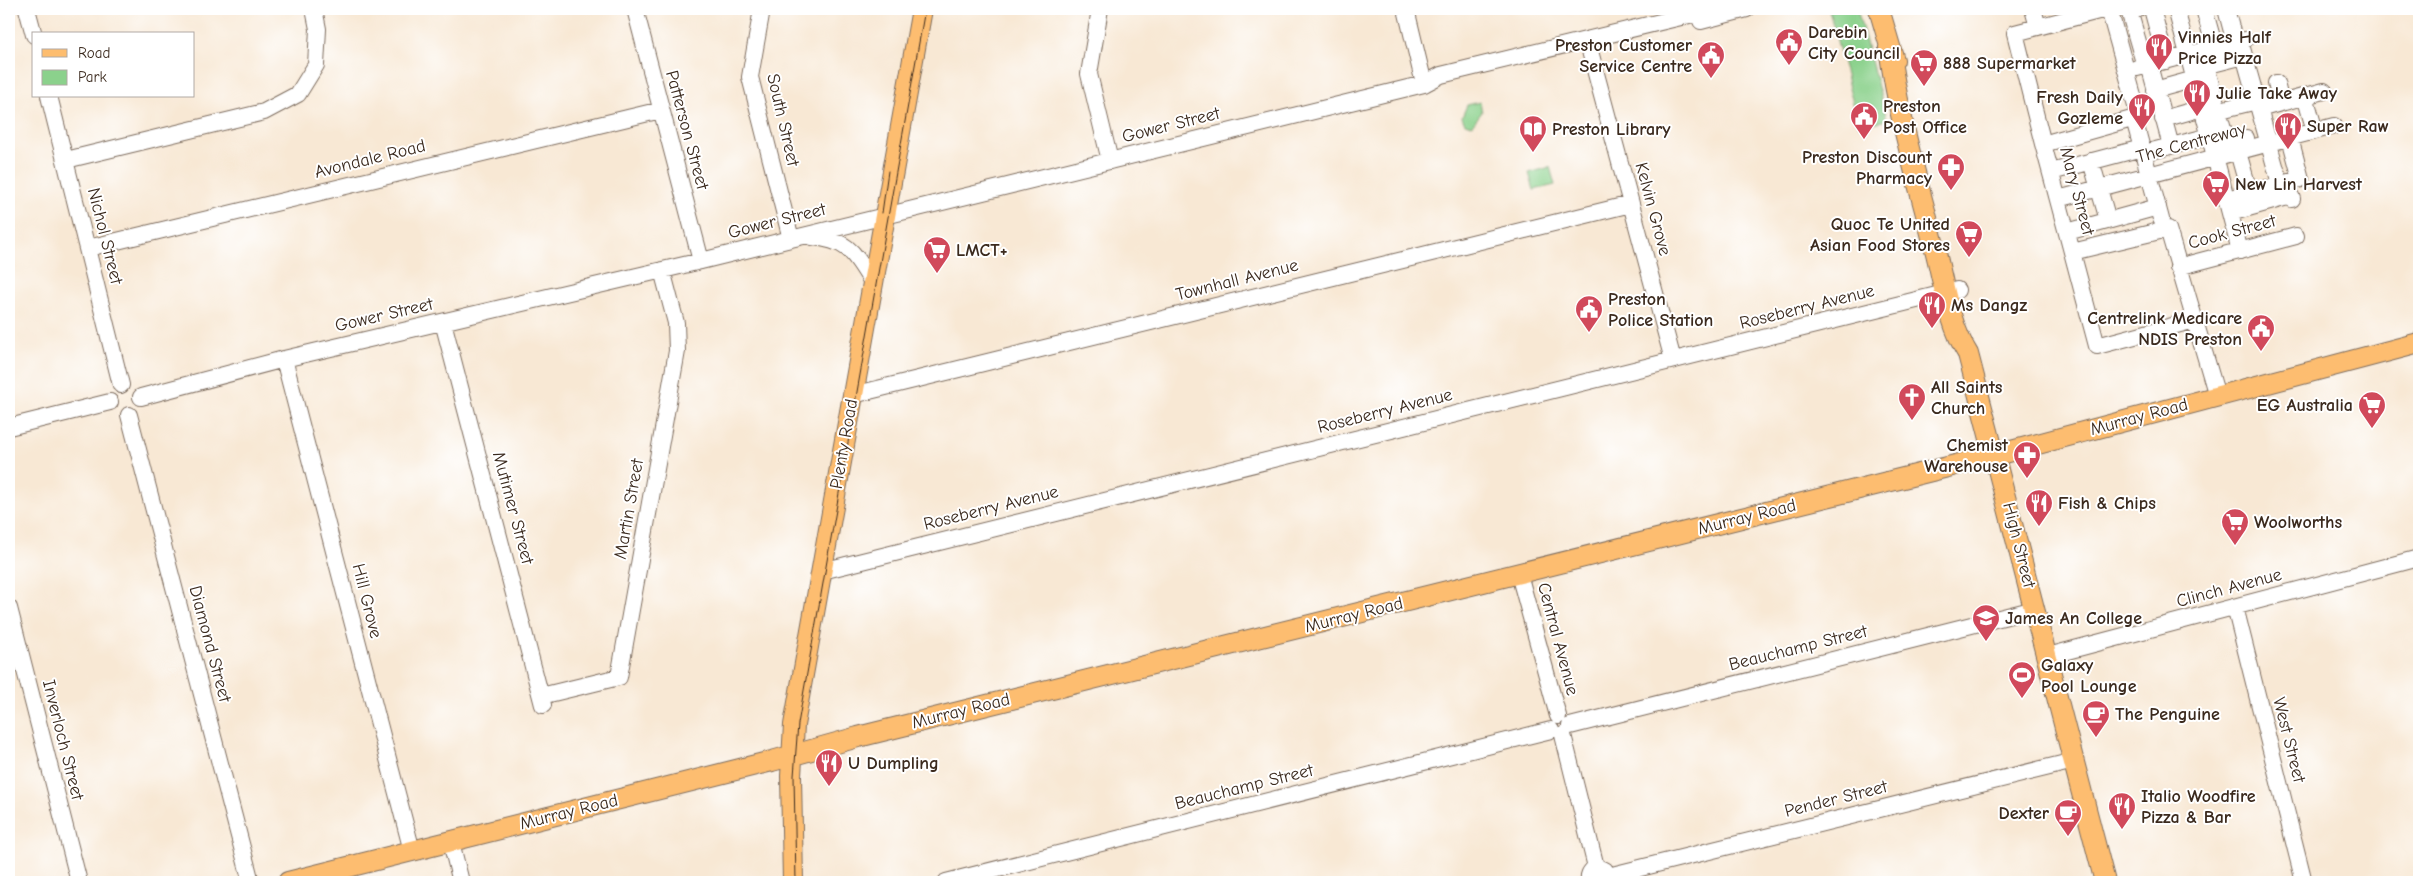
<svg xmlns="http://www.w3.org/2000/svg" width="2428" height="891" font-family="'Comic Neue',sans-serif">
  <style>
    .green { fill: #8bd18c; stroke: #637e55 }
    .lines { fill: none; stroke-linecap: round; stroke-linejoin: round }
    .minor-casing { stroke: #7d6c5e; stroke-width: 18 }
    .major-casing { stroke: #7d6c5e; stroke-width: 22 }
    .minor { stroke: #fff; stroke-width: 16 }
    .major { stroke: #fdbd6f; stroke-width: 20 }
    .tram { stroke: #3b2a1e; stroke-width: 1 }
    .labels { text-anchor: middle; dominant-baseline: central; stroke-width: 4; stroke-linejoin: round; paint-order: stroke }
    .poi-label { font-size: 18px; font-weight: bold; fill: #3b2a1e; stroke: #fff; text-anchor: start }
    .street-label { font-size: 18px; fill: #3b2a1e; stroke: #fff }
  </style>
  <rect width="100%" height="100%" fill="#fff"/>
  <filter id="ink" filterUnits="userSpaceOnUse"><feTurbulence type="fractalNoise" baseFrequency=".02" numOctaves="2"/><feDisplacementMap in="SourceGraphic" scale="10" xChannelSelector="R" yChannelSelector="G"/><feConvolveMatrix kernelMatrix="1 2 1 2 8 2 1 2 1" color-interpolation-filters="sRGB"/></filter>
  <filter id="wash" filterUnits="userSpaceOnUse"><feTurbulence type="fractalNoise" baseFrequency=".0096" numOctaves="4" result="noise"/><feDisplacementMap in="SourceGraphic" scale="20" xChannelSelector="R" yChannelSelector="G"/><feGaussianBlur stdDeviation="1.12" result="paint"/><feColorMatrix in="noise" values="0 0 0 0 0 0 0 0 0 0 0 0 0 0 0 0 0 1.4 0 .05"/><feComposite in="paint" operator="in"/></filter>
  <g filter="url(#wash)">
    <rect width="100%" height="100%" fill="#f8e8d4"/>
    <path class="green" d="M1857,9L1887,120L1859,126L1829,10Z
      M1480,102L1482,112L1472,125L1465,123L1462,117L1467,105Z
      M1550,167L1555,185L1534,190L1529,173Z"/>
  </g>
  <g filter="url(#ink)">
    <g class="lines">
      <g class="minor-casing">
        <path id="minor" d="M27,9L34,35
          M635,9L701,261
          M762,9L750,77L791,239
          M1100,9L1089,74L1110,161
          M1406,9L1424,84
          M2033,9L2038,27
          M2109,9L2139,117L2043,144L2072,252L2168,229L2217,396
          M2137,9L2130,14L2145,66
          M2152,9L2166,61
          M2176,9L2240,251
          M2204,9L2215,48
          M2226,9L2235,43
          M1701,21L1747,9
          M1587,40L1673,360
          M2240,41L2284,198
          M2149,65L2171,146
          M2206,66L2227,143L2246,138
          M2137,68L2245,40
          M2197,68L2244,56
          M2276,83L2281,103
          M2155,90L2195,79
          M49,96L121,385
          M2305,96L2315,131
          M2259,109L2324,91
          M2208,113L2257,101
          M2134,119L2161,219
          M2163,119L2202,108
          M2043,144L2015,33L2106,9
          M2238,152L2252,202
          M2144,153L2210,136
          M66,160L264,112L298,94L316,65L318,29L314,9
          M2091,161L2108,220
          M2051,172L2142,148
          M2058,199L2334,126
          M2227,199L2301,179L2290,138
          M2230,213L2291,196L2292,199
          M2067,232L2158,207
          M812,237C849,240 854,253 872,282
          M88,248L661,110
          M2072,252L2097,346L2195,320
          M2178,267L2296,236
          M443,322L543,705
          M284,359L412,851
          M853,395L1631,204
          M141,397L284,359L701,261L1424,84L1441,75L1714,9
          M129,415L251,882
          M9,427L110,402
          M822,571L1957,290
          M1519,574L1558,716
          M2235,607L2304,882
          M9,608L79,882
          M2048,656L2419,558
          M541,696L619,677L677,351L676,323L662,270
          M1570,726L2035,609
          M1563,735L1596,867
          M451,842L461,882
          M1608,876L2074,761
          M946,882L1551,730
          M1590,882C1587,876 1590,871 1596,867L1605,870"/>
      </g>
      <g class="major-casing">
        <path id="major" d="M1879,9L1894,60
          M1889,47C1898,116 1918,182 1935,249C1944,284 1949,324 1968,354L2105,882
          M288,882L772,761L858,737L1996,455L2419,343
          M793,882L791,776L794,725L922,9"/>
      </g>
      <use href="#minor" class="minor"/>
      <use href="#major" class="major"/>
      <path class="tram" d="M882,213L888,171
        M796,882L794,776L798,724L925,9"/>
    </g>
  </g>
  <defs>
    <g id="civic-pin" transform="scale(1.4375)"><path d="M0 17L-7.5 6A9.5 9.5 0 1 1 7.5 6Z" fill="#d1495b" stroke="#fff"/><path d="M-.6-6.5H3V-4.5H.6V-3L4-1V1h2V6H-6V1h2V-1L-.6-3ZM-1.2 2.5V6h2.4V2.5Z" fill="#fff"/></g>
    <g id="restaurant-pin" transform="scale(1.4375)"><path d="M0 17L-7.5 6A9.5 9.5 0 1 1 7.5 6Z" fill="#d1495b" stroke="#fff"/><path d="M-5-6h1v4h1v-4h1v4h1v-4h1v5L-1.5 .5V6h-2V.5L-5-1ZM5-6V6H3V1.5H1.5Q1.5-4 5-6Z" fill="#fff"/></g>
    <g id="supermarket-pin" transform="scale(1.4375)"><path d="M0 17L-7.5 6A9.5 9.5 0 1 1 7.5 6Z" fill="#d1495b" stroke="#fff"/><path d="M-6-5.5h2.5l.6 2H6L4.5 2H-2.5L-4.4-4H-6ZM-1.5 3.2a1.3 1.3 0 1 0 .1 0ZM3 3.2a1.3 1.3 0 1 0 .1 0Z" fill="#fff"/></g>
    <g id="library-pin" transform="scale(1.4375)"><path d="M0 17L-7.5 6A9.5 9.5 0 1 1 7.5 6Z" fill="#d1495b" stroke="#fff"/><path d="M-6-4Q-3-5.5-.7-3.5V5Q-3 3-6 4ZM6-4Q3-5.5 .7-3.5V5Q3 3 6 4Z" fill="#fff"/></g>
    <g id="pharmacy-pin" transform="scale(1.4375)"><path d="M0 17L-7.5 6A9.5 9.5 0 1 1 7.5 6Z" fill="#d1495b" stroke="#fff"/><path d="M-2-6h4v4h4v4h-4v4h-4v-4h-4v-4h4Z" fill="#fff"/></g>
    <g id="church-pin" transform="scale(1.4375)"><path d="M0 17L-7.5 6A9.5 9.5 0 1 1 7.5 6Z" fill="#d1495b" stroke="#fff"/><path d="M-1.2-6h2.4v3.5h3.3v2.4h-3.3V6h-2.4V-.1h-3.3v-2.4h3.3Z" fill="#fff"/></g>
    <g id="university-pin" transform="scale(1.4375)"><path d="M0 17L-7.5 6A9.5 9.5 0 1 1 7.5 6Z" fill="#d1495b" stroke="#fff"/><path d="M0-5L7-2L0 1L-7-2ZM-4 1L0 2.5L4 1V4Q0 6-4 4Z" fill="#fff"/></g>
    <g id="stadium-pin" transform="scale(1.4375)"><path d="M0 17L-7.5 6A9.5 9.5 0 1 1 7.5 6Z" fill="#d1495b" stroke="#fff"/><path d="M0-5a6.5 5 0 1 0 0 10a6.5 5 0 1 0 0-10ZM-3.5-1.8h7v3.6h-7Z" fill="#fff"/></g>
    <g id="cafe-pin" transform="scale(1.4375)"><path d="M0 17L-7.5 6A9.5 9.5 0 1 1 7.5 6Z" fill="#d1495b" stroke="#fff"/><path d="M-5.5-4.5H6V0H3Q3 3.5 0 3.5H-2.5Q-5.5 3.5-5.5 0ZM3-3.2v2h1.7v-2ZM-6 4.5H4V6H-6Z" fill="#fff"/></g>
  </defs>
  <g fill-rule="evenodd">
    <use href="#civic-pin" x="1789" y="42"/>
    <use href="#restaurant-pin" x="2159" y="47"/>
    <use href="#civic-pin" x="1711" y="55"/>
    <use href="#supermarket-pin" x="1924" y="63"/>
    <use href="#restaurant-pin" x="2197" y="93"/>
    <use href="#restaurant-pin" x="2142" y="107"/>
    <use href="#civic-pin" x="1864" y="116"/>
    <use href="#restaurant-pin" x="2288" y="126"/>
    <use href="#library-pin" x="1533" y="129"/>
    <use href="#pharmacy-pin" x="1951" y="167"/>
    <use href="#supermarket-pin" x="2216" y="184"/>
    <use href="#supermarket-pin" x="1969" y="234"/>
    <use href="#supermarket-pin" x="937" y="250"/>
    <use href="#restaurant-pin" x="1932" y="305"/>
    <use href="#civic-pin" x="1589" y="309"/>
    <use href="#civic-pin" x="2261" y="328"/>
    <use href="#church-pin" x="1912" y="397"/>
    <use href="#supermarket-pin" x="2372" y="405"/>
    <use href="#pharmacy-pin" x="2027" y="455"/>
    <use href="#restaurant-pin" x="2039" y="503"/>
    <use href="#supermarket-pin" x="2235" y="522"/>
    <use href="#university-pin" x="1986" y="618"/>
    <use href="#stadium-pin" x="2022" y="675"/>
    <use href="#cafe-pin" x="2096" y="714"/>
    <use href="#restaurant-pin" x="829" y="763"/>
    <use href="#restaurant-pin" x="2122" y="806"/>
    <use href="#cafe-pin" x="2068" y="813"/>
  </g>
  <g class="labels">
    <g class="poi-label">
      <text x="1808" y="32">Darebin<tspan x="1808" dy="21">City Council</tspan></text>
      <text x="2178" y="37">Vinnies Half<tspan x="2178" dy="21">Price Pizza</tspan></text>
      <text x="1692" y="45" text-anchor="end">Preston Customer<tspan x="1692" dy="21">Service Centre</tspan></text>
      <text x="1943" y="63">888 Supermarket</text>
      <text x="2216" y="93">Julie Take Away</text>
      <text x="2123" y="97" text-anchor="end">Fresh Daily<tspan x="2123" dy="21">Gozleme</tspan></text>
      <text x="1883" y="106">Preston<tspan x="1883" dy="21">Post Office</tspan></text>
      <text x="2307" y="126">Super Raw</text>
      <text x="1552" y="129">Preston Library</text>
      <text x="1932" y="157" text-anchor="end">Preston Discount<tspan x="1932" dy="21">Pharmacy</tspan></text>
      <text x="2235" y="184">New Lin Harvest</text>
      <text x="1950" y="224" text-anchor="end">Quoc Te United<tspan x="1950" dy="21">Asian Food Stores</tspan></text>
      <text x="956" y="250">LMCT+</text>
      <text x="1608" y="299">Preston<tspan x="1608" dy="21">Police Station</tspan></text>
      <text x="1951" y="305">Ms Dangz</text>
      <text x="2242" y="318" text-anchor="end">Centrelink Medicare<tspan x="2242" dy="21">NDIS Preston</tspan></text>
      <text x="1931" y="387">All Saints<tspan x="1931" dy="21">Church</tspan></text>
      <text x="2353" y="405" text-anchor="end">EG Australia</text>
      <text x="2008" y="445" text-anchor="end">Chemist<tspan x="2008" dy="21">Warehouse</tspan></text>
      <text x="2058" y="503">Fish &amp; Chips</text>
      <text x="2254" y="522">Woolworths</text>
      <text x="2005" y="618">James An College</text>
      <text x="2041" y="665">Galaxy<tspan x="2041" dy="21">Pool Lounge</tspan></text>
      <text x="2115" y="714">The Penguine</text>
      <text x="848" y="763">U Dumpling</text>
      <text x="2141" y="796">Italio Woodfire<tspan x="2141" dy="21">Pizza &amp; Bar</tspan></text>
      <text x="2049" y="813" text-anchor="end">Dexter</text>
    </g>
    <g class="street-label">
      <text transform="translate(783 120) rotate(77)">South Street</text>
      <text transform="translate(1171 125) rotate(-14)">Gower Street</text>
      <text transform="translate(687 130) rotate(75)">Patterson Street</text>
      <text transform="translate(2191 143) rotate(-15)">The Centreway</text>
      <text transform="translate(370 159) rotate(-14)">Avondale Road</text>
      <text transform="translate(2077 191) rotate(75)">Mary Street</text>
      <text transform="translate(1653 209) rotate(75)">Kelvin Grove</text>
      <text transform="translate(777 221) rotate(-14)">Gower Street</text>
      <text transform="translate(2232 232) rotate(-15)">Cook Street</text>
      <text transform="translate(105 236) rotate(76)">Nichol Street</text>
      <text transform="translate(1237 280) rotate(-14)">Townhall Avenue</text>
      <text transform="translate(1807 307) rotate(-14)">Roseberry Avenue</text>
      <text transform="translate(384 315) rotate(-13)">Gower Street</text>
      <text transform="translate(1385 411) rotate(-14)">Roseberry Avenue</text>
      <text transform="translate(2139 417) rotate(-15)">Murray Road</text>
      <text transform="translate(844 444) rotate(-80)">Plenty Road</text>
      <text transform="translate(513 508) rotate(75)">Mutimer Street</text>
      <text transform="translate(991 508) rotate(-14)">Roseberry Avenue</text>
      <text transform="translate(629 509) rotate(-80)">Martin Street</text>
      <text transform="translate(1747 517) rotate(-14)">Murray Road</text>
      <text transform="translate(2019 545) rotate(76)">High Street</text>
      <text transform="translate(2229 588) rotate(-15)">Clinch Avenue</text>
      <text transform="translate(367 601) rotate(76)">Hill Grove</text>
      <text transform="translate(1354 615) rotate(-14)">Murray Road</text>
      <text transform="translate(1558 639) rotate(75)">Central Avenue</text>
      <text transform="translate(210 644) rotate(75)">Diamond Street</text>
      <text transform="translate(1798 648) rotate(-14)">Beauchamp Street</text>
      <text transform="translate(961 711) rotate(-14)">Murray Road</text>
      <text transform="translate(63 740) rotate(76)">Inverloch Street</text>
      <text transform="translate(2289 740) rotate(76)">West Street</text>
      <text transform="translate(1244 787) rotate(-14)">Beauchamp Street</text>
      <text transform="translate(1836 799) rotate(-14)">Pender Street</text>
      <text transform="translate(569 812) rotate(-14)">Murray Road</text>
    </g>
  </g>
  <rect width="2428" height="891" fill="none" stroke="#fff" stroke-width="30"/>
  <rect x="32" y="32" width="162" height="65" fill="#ffffff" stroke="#b1aaa5"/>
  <rect x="42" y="49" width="25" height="8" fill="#fdbd6f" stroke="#b1aaa5"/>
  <text x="78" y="58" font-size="15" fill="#3b2a1e">Road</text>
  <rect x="42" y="70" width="25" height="15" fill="#8bd18c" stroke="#b1aaa5"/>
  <text x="78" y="82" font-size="15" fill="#3b2a1e">Park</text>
</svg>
